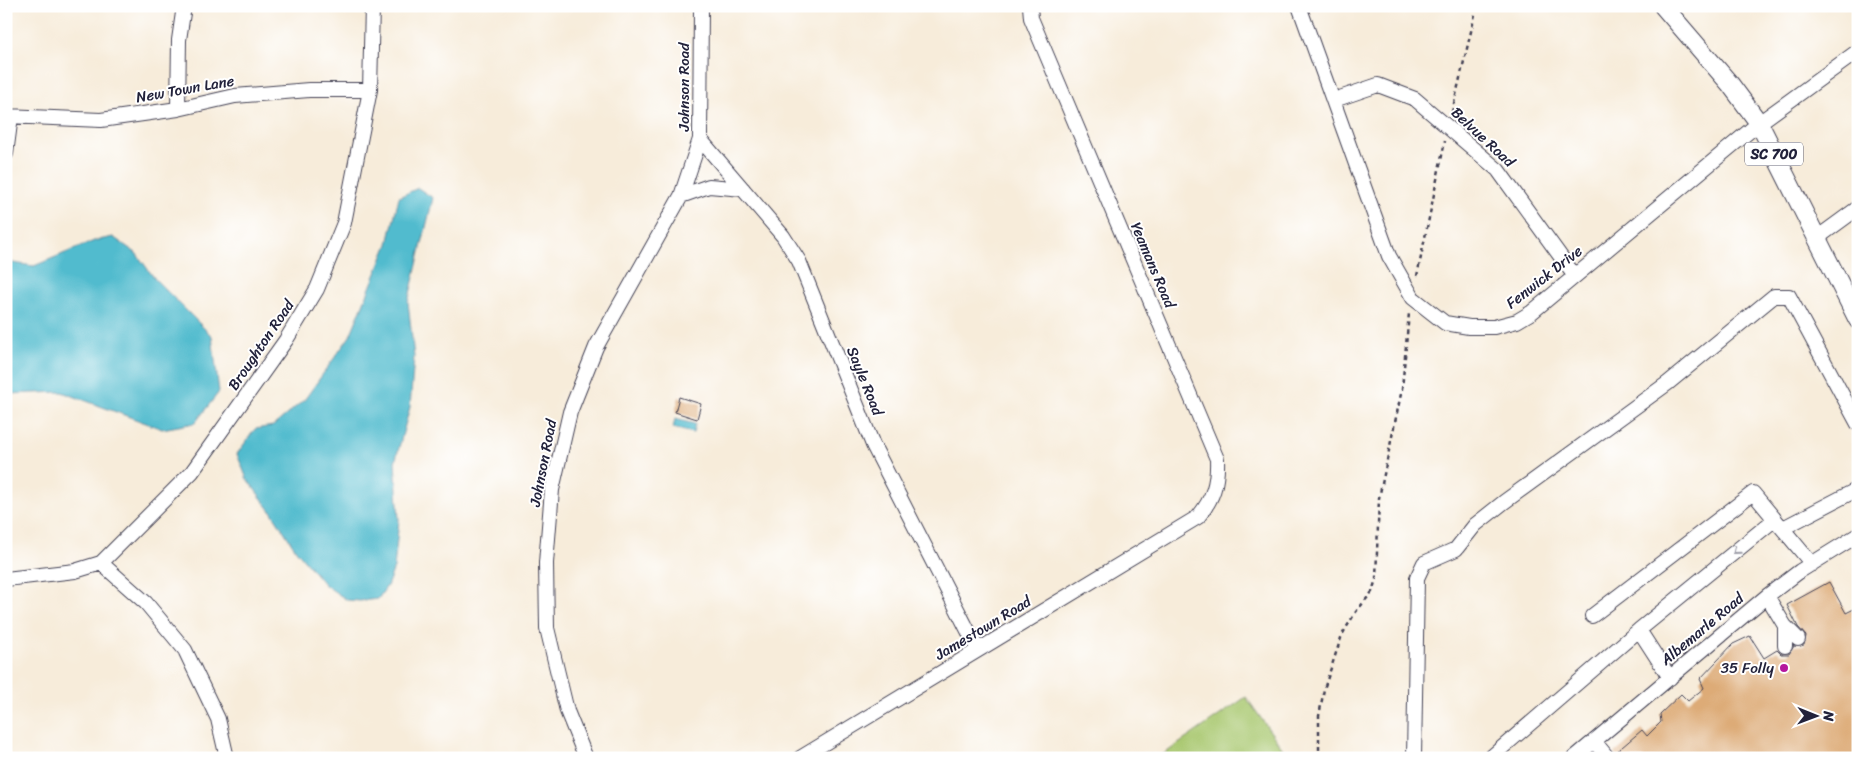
<svg xmlns="http://www.w3.org/2000/svg" width="1864" height="764" font-family="Sriracha,sans-serif">
  <style>
    .green { fill: #a9c870; stroke: #667556 }
    .water { fill: #51bbce; stroke: #3a6e84 }
    .building { fill: #ddab77 }
    .lines { fill: none; stroke-linecap: round; stroke-linejoin: round }
    .minor-casing { stroke: #424053; stroke-width: 16 }
    .major-casing { stroke: #424053; stroke-width: 20 }
    .path { stroke: #424053; stroke-width: 2.5; stroke-dasharray: 4 4; stroke-linecap: butt }
    .minor { stroke: #fff; stroke-width: 14 }
    .major { stroke: #fff; stroke-width: 18 }
    .oneway { stroke: #9c9ca7 }
    .poi-dot { fill: #b5179e; stroke: #fff; stroke-width: 2 }
    .labels { text-anchor: middle; dominant-baseline: central; stroke-width: 4; stroke-linejoin: round; paint-order: stroke }
    .shield { fill: #fff; stroke: #646476; stroke-width: 1 }
    .shield-label { font-size: 14px; font-weight: bold; fill: #22223b }
    .street-label { font-size: 15px; fill: #22223b; stroke: #fff }
    .poi-label { font-size: 15px; fill: #22223b; stroke: #fff; text-anchor: end }
  </style>
  <rect width="100%" height="100%" fill="#fff"/>
  <filter id="ink" filterUnits="userSpaceOnUse"><feTurbulence type="fractalNoise" baseFrequency=".02" numOctaves="2"/><feDisplacementMap in="SourceGraphic" scale="10" xChannelSelector="R" yChannelSelector="G"/><feConvolveMatrix kernelMatrix="1 2 1 2 8 2 1 2 1" color-interpolation-filters="sRGB"/></filter>
  <filter id="wash" filterUnits="userSpaceOnUse"><feTurbulence type="fractalNoise" baseFrequency=".0096" numOctaves="4" result="noise"/><feDisplacementMap in="SourceGraphic" scale="20" xChannelSelector="R" yChannelSelector="G"/><feGaussianBlur stdDeviation="1.12" result="paint"/><feColorMatrix in="noise" values="0 0 0 0 0 0 0 0 0 0 0 0 0 0 0 0 0 1.4 0 .05"/><feComposite in="paint" operator="in"/></filter>
  <g filter="url(#wash)">
    <rect width="100%" height="100%" fill="#f7ecda"/>
    <path class="green" d="M1246,697L1282,748L1284,758H1125L1132,754L1161,756Z"/>
    <path class="water" d="M418,188L433,198L408,302L414,357L410,407L395,462L399,520L394,568L387,586L378,599L360,601L347,600L325,585L296,550L271,511L247,479L237,454L255,429L273,426L305,399L350,336L388,244L399,197Z
      M113,237L136,253L155,279L212,336L219,392L195,423L162,429L62,392L6,394V262L34,266L94,241Z
      M675,419L695,424L693,433L673,428Z"/>
    <g id="blocks">
      <path class="building" d="M679,397L701,404L697,419L675,412Z
        M1829,582L1846,613L1858,607V758H1617L1615,753L1642,730L1647,736L1661,722L1660,714L1681,694L1688,701L1704,688L1700,679L1733,644L1750,636L1764,658L1777,650L1781,654H1789L1794,646L1804,645L1806,636L1798,627L1787,605Z"/>
    </g>
  </g>
  <g filter="url(#ink)">
    <use href="#blocks" fill-opacity="0" stroke="#424053" stroke-width="1"/>
    <g class="lines">
      <g class="minor-casing">
        <path id="minor" d="M1299,6L1389,256L1413,298L1445,323L1469,327H1494L1517,321L1532,312L1759,123L1858,51
          M1334,100L1378,85L1415,99L1498,170L1574,275
          M178,109L179,40L184,6
          M6,116L101,120L178,109L235,96L309,90H370
          M700,139L783,236L799,261L873,445L978,650
          M6,154L11,116
          M681,196L709,186L743,189
          M1817,238L1858,208
          M1783,528L1858,489
          M101,563L146,603L185,650L218,719L227,758
          M6,579L75,571L101,563L192,472L286,340L317,289L344,223L370,90L372,6
          M1767,596L1785,626L1798,639
          M1592,616L1753,493L1812,564
          M1785,626V646
          M1639,630L1670,678
          M1594,741L1608,758
          M586,758L567,711L547,628L546,563L552,490L570,412L596,347L681,196L700,139L701,6
          M800,758L1198,517C1213,499 1218,483 1217,459L1031,18L1030,6
          M1414,758L1417,578L1424,563L1456,549L1475,525L1504,502L1668,383L1774,296H1789L1858,424
          M1490,758L1639,630L1774,520
          M1574,758L1767,596L1800,571L1858,535"/>
      </g>
      <g class="major-casing">
        <path id="major" d="M1663,6L1730,84L1759,123L1858,320"/>
      </g>
      <path class="path" d="M1452,112L1477,6
        M1417,276L1445,141
        M1319,758V716L1324,689L1342,635L1355,613L1372,592L1376,579L1379,498L1402,389L1409,313"/>
      <use href="#minor" class="minor"/>
      <use href="#major" class="major"/>
    </g>
    <defs><path id="oneway-chevron" d="M-2-3.5L2.5 0L-2 3.5" fill="none" stroke-width="1.6" stroke-linecap="round" stroke-linejoin="round" transform="scale(1.25)"/></defs>
    <use class="oneway" href="#oneway-chevron" transform="translate(1736 551) rotate(141)"/>
  </g>
  <circle class="poi-dot" cx="1784" cy="668" r="5"/>
  <g class="labels">
    <rect class="shield" x="1745" y="142.5" width="58" height="23" rx="4"/>
    <g class="shield-label">
      <text x="1774" y="154">SC 700</text>
    </g>
    <g class="street-label">
      <text transform="translate(684 87) rotate(-90)">Johnson Road</text>
      <text transform="translate(185 89) rotate(-10)">New Town Lane</text>
      <text transform="translate(1483 137) rotate(43)">Belvue Road</text>
      <text transform="translate(1153 265) rotate(67)">Yeamans Road</text>
      <text transform="translate(1544 277) rotate(-38)">Fenwick Drive</text>
      <text transform="translate(261 345) rotate(-56)">Broughton Road</text>
      <text transform="translate(865 381) rotate(68)">Sayle Road</text>
      <text transform="translate(543 463) rotate(-79)">Johnson Road</text>
      <text transform="translate(983 628) rotate(-31)">Jamestown Road</text>
      <text transform="translate(1702 629) rotate(-40)">Albemarle Road</text>
    </g>
    <g class="poi-label">
      <text x="1774" y="668">35 Folly</text>
    </g>
  </g>
  <rect width="1864" height="764" fill="none" stroke="#fff" stroke-width="25"/>
  <g transform="translate(1816 716) rotate(91)" stroke="#ffffff" stroke-width="4" paint-order="stroke">
  <path d="M0-4L9 19L0 12L-9 19Z" fill="#22223b"/>
  <text y="-8" font-size="14" font-weight="bold" text-anchor="middle" fill="#22223b">N</text>
  </g>
</svg>
